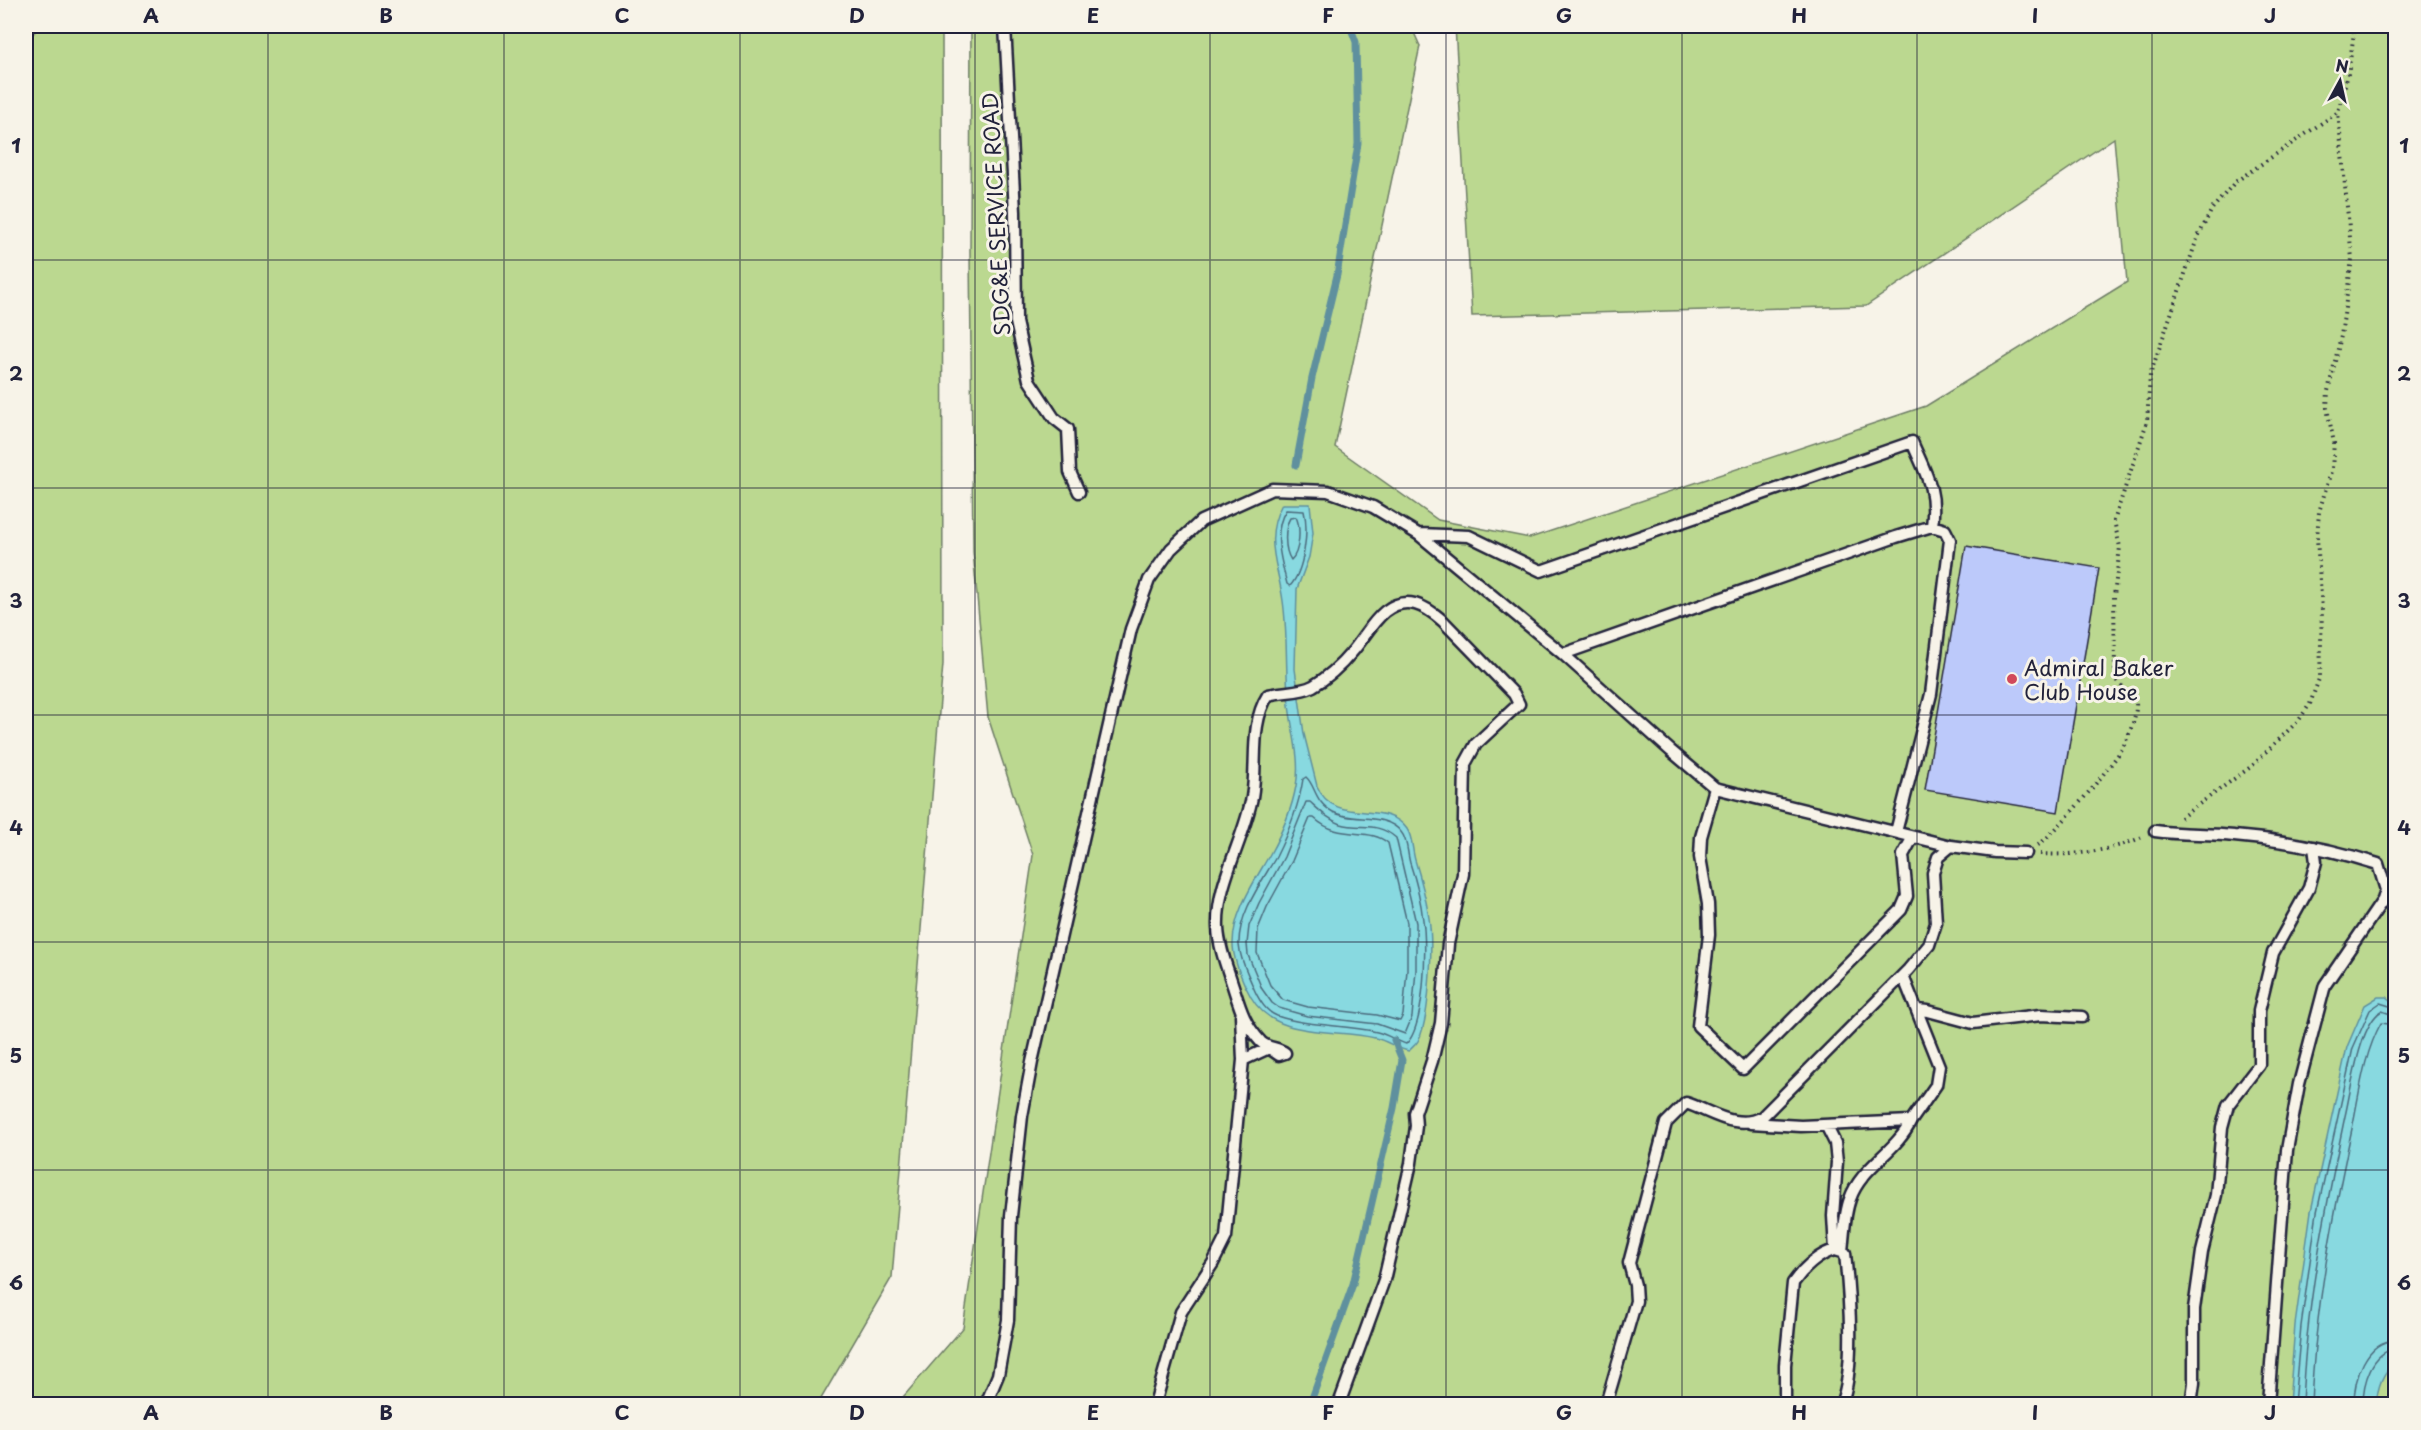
<svg xmlns="http://www.w3.org/2000/svg" width="2421" height="1430" font-family="'Playpen Sans',sans-serif">
  <style>
    .green { fill: #bbd890; stroke: #6e7d66; stroke-width: 1.5 }
    .water { fill: #88d9e0; stroke: #5f909e; stroke-width: 1.5 }
    .lines { fill: none; stroke-linecap: round; stroke-linejoin: round }
    .shore { stroke: #4b6b7d; stroke-width: 1.5 }
    .stream { stroke: #5f909e; stroke-width: 7 }
    .building { fill: #bcc9fa; stroke: #22223b; stroke-width: 1.5 }
    .service-casing { stroke: #22223b; stroke-width: 15 }
    .path { stroke: #22223b; stroke-width: 4; stroke-dasharray: 1.5 4.5; stroke-linecap: butt }
    .service { stroke: #f7f3e8; stroke-width: 10 }
    .grid { fill: none; stroke: #22223b; stroke-width: 1.5; stroke-opacity: 0.55 }
    .poi-dot { fill: #d1495b; stroke: #f7f3e8; stroke-width: 2 }
    .labels { text-anchor: middle; dominant-baseline: central; stroke-width: 6; stroke-linejoin: round; paint-order: stroke }
    .street-label { font-size: 21px; fill: #22223b; stroke: #f7f3e8 }
    .poi-label { font-size: 21px; fill: #22223b; stroke: #f7f3e8; text-anchor: start }
    .neatline { fill: none; stroke: #22223b; stroke-width: 2 }
    .grid-label { font-size: 20px; text-anchor: middle; font-weight: bold; fill: #22223b }
  </style>
  <rect width="100%" height="100%" fill="#f7f3e8"/>
  <filter id="ink" filterUnits="userSpaceOnUse"><feTurbulence type="fractalNoise" baseFrequency=".0167" numOctaves="2"/><feDisplacementMap in="SourceGraphic" scale="12" xChannelSelector="R" yChannelSelector="G"/><feConvolveMatrix kernelMatrix="1 2 1 2 8 2 1 2 1" color-interpolation-filters="sRGB"/></filter>
  <g filter="url(#ink)">
    <path class="green" d="M39,26H942L943,664L892,1277L818,1404H26V43Z
      M971,26H1411L1420,46L1335,447L1438,520L1530,538L1926,406L2127,282L2114,138L1866,306L1472,316L1455,26H2395V1404H897L963,1328L1033,855L988,717L973,552L970,251Z"/>
    <path class="water" d="M1282,504H1310L1313,533L1309,557L1297,589L1295,669L1304,734L1317,786C1335,828 1386,798 1407,829C1413,838 1412,850 1415,860C1421,879 1426,899 1429,918C1433,943 1430,1020 1418,1041C1416,1045 1411,1048 1409,1051C1397,1049 1388,1041 1375,1038C1335,1028 1275,1040 1251,997C1243,983 1234,962 1233,946C1232,913 1255,881 1270,854C1281,834 1292,809 1296,786C1301,759 1292,732 1289,705C1285,670 1288,635 1283,601C1278,564 1263,539 1282,504Z
      M2378,997H2387L2396,1004L2395,1361C2382,1374 2378,1386 2376,1404H2289L2295,1325L2311,1211L2347,1047L2365,1005Z"/>
    <g class="lines">
      <path class="shore" d="M1286,510L1304,511C1309,531 1304,571 1290,586L1287,584C1281,560 1272,532 1286,510Z
        M1296,517C1301,527 1300,552 1291,560C1284,550 1284,528 1290,518Z
        M1306,777C1316,786 1314,802 1333,812C1353,823 1385,812 1401,832C1408,840 1407,853 1410,863C1416,881 1421,901 1423,920C1427,946 1425,1027 1406,1044C1396,1041 1389,1035 1377,1032C1344,1024 1310,1027 1277,1016C1264,1011 1257,997 1252,984C1247,972 1240,959 1239,945C1238,914 1261,883 1276,857C1288,833 1299,806 1303,779Z
        M1306,802H1310C1320,811 1328,819 1341,824C1361,830 1377,821 1396,838L1416,923V970L1412,1017L1405,1034L1377,1024L1307,1016L1279,1008L1272,1003L1262,989L1248,955L1247,944L1249,926L1259,903L1284,857Z
        M1310,818H1314C1340,842 1368,826 1388,843L1407,923V970L1403,1015L1400,1021L1377,1015L1308,1007L1283,1000L1270,985L1257,953L1258,929L1267,907L1292,861Z
        M2294,1404L2301,1326L2317,1212L2353,1048L2370,1010L2380,1003L2396,1008
        M2302,1404C2306,1307 2325,1211 2345,1116C2351,1092 2359,1023 2382,1011L2396,1016
        M2311,1404C2315,1310 2333,1216 2353,1124C2360,1090 2364,1054 2381,1023L2396,1025
        M2354,1404C2354,1379 2365,1341 2396,1340
        M2363,1404C2363,1384 2371,1351 2396,1349"/>
      <path class="stream" d="M1296,465L1312,378L1337,275L1358,144L1356,42L1350,26
        M1310,1404L1353,1284L1394,1108L1402,1060L1394,1040"/>
    </g>
    <path class="building" d="M1966,546L2099,568L2058,812L1925,790Z"/>
    <g class="lines">
      <g class="service-casing">
        <path id="service" d="M1005,26L1015,212L1016,322L1029,380L1054,418L1068,429L1070,472L1079,492
          M1419,534L1469,536L1541,571L1912,442C1926,474 1937,490 1932,526
          M1563,654L1896,537L1932,526L1945,530L1950,540L1931,694L1896,832
          M1715,788L1701,837L1700,857L1708,904L1709,935L1698,1026L1743,1069L1901,910L1907,896L1903,855L1913,837
          M2155,831C2182,835 2207,833 2234,836C2283,840 2331,849 2378,864L2386,890L2383,900L2325,985L2299,1084L2287,1150L2268,1404
          M1903,976L1939,1066L1936,1085L1911,1121
          M1917,1010L1928,1011L1973,1023L2041,1015L2082,1017
          M1241,1015L1243,1060
          M1751,1123L1801,1126L1911,1121C1897,1151 1861,1167 1850,1199C1844,1215 1844,1234 1842,1251
          M1826,1125L1835,1143L1837,1162L1833,1216L1835,1250
          M986,1404L998,1375L1008,1320L1011,1216L1022,1116L1032,1062L1131,629L1149,580L1171,549L1201,521L1272,489L1328,491L1373,507L1418,534L1563,654L1671,751L1715,788L1951,846L1995,852L2026,853
          M1155,1404L1181,1312L1213,1263L1226,1237L1243,1060L1269,1048L1279,1055L1285,1053C1278,1047 1268,1049 1261,1042C1244,1024 1240,1008 1233,986C1227,967 1219,948 1218,928C1216,883 1244,841 1252,797C1258,763 1249,725 1268,695C1282,691 1300,693 1313,686C1327,678 1342,664 1352,652C1368,634 1384,596 1415,604C1426,607 1435,614 1443,621L1514,694L1519,704L1476,744L1465,764L1463,874L1448,944L1441,1023L1432,1061L1415,1113L1416,1126L1411,1163L1384,1280L1339,1404
          M1606,1404L1636,1301L1635,1285L1629,1263L1666,1123L1686,1103C1711,1111 1736,1131 1762,1117L1908,970L1929,945L1936,923L1933,873L1938,857L1951,846
          M1785,1404V1365L1793,1283C1802,1270 1818,1254 1835,1250L1845,1253C1849,1293 1856,1369 1841,1404
          M2191,1404L2194,1383V1309L2202,1252L2216,1195L2222,1127L2228,1105L2259,1065V1011L2273,953L2309,888L2316,862L2314,847"/>
      </g>
      <path class="path" d="M2180,818L2252,766L2299,720L2310,704L2320,676L2322,610L2317,538L2319,512L2332,468L2334,443L2327,408L2328,391L2341,336L2352,259L2338,112
        M2038,845C2054,835 2114,764 2123,747C2129,735 2137,716 2136,703L2117,680L2115,670L2114,596L2120,547L2114,521L2147,422L2150,375L2197,239L2212,209L2235,182L2338,112L2348,74L2355,26
        M2040,854C2073,856 2112,851 2142,837"/>
      <use href="#service" class="service"/>
    </g>
  </g>
  <path class="grid" d="M268,26V1404M504,26V1404M740,26V1404M975,26V1404M1210,26V1404M1446,26V1404M1682,26V1404M1917,26V1404M2152,26V1404M26,260H2396M26,488H2396M26,715H2396M26,942H2396M26,1170H2396"/>
  <circle class="poi-dot" cx="2012" cy="679" r="6"/>
  <g class="labels">
    <g class="street-label">
      <text transform="translate(995 214) rotate(-93)">SDG&amp;E SERVICE ROAD</text>
    </g>
    <g class="poi-label">
      <text x="2024" y="667">Admiral Baker<tspan x="2024" dy="24">Club House</tspan></text>
    </g>
  </g>
  <rect width="2421" height="1430" fill="none" stroke="#f7f3e8" stroke-width="66"/>
  <g transform="translate(2340 81) rotate(8)" stroke="#f7f3e8" stroke-width="4.5" paint-order="stroke">
  <path d="M0-4.5L10 22L0 15L-10 22Z" fill="#22223b"/>
  <text y="-9" font-size="16" font-weight="bold" text-anchor="middle" fill="#22223b">N</text>
  </g>
  <rect x="33" y="33" width="2355" height="1364" class="neatline"/>
  <g class="grid-label">
    <text x="151" y="23">A</text>
    <text x="386" y="23">B</text>
    <text x="622" y="23">C</text>
    <text x="857" y="23">D</text>
    <text x="1093" y="23">E</text>
    <text x="1328" y="23">F</text>
    <text x="1564" y="23">G</text>
    <text x="1799" y="23">H</text>
    <text x="2035" y="23">I</text>
    <text x="2270" y="23">J</text>
    <text x="16" y="153">1</text>
    <text x="2404" y="153">1</text>
    <text x="16" y="381">2</text>
    <text x="2404" y="381">2</text>
    <text x="16" y="608">3</text>
    <text x="2404" y="608">3</text>
    <text x="16" y="835">4</text>
    <text x="2404" y="835">4</text>
    <text x="16" y="1063">5</text>
    <text x="2404" y="1063">5</text>
    <text x="16" y="1290">6</text>
    <text x="2404" y="1290">6</text>
    <text x="151" y="1420">A</text>
    <text x="386" y="1420">B</text>
    <text x="622" y="1420">C</text>
    <text x="857" y="1420">D</text>
    <text x="1093" y="1420">E</text>
    <text x="1328" y="1420">F</text>
    <text x="1564" y="1420">G</text>
    <text x="1799" y="1420">H</text>
    <text x="2035" y="1420">I</text>
    <text x="2270" y="1420">J</text>
  </g>
</svg>
